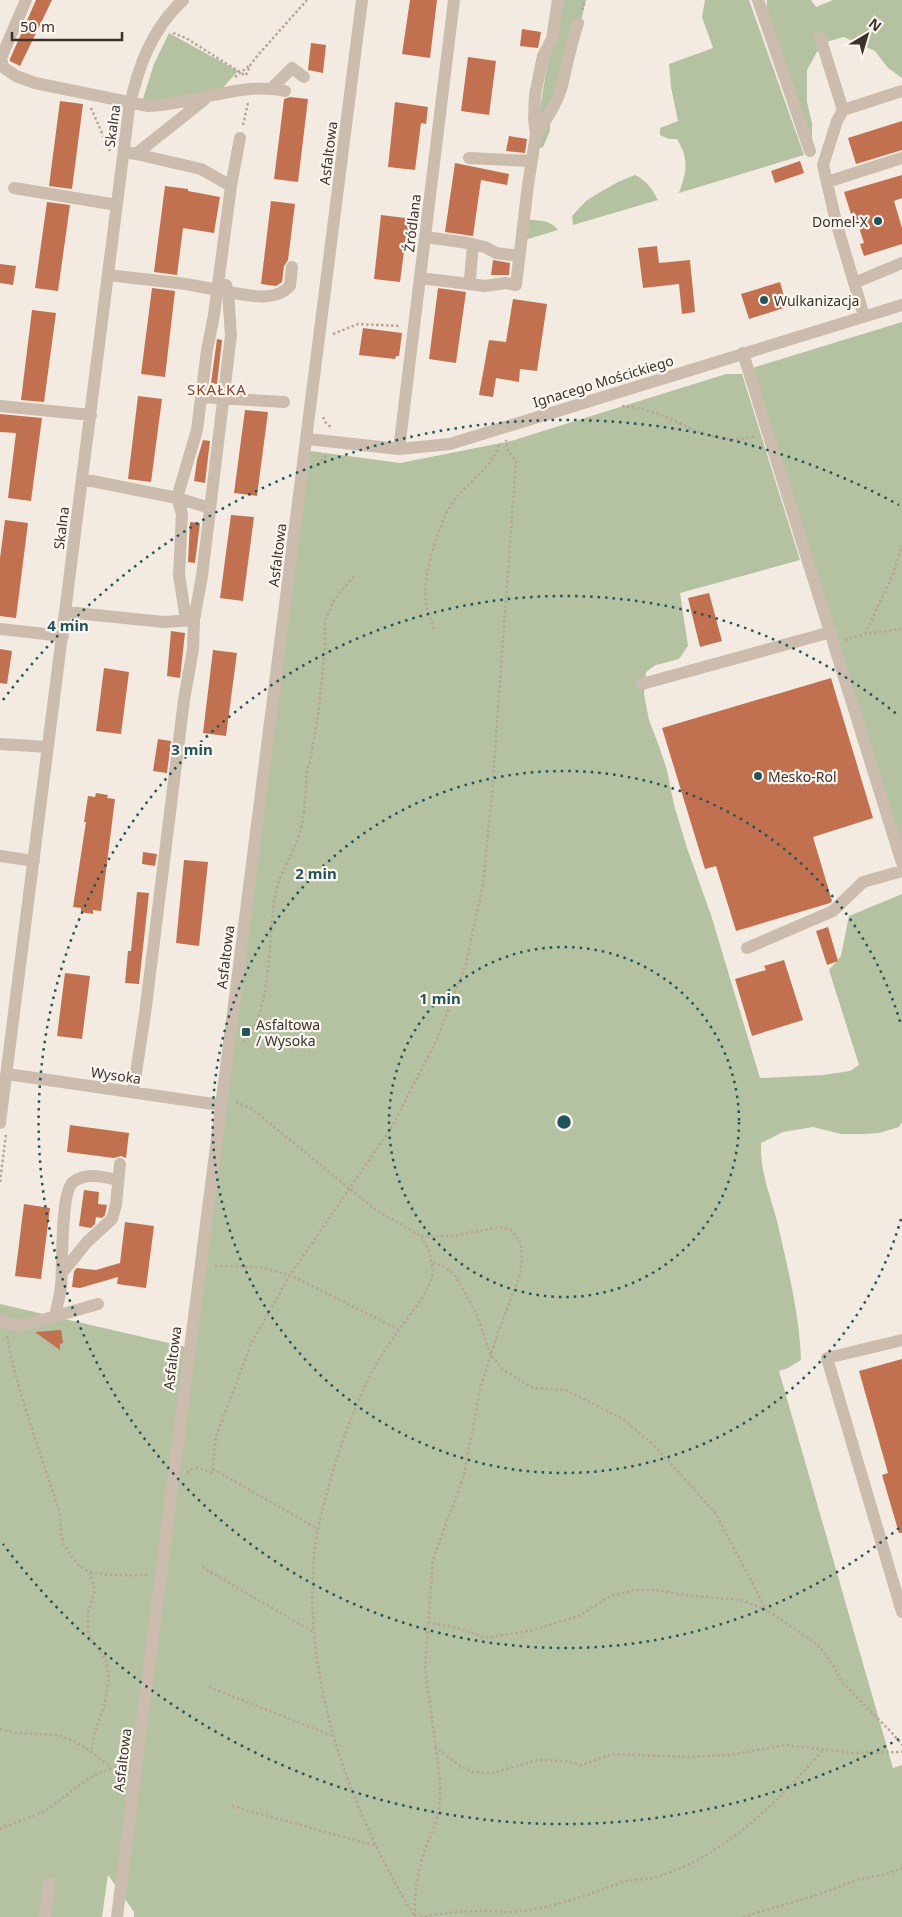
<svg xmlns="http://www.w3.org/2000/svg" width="902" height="1917" font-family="'Noto Sans',sans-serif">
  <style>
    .green { fill: #b5c2a1 }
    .building { fill: #c27150 }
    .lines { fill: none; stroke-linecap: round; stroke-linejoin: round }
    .path { stroke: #b7a697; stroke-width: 2.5; stroke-dasharray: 2.5 2.5; stroke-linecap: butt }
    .minor { stroke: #cbbcad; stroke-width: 12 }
    .ring { fill: none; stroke: #22545a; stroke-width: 2.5; stroke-dasharray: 2.5 5 }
    .poi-dot { fill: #22545a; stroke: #faf5ee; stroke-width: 2 }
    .labels { text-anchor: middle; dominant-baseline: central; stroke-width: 4.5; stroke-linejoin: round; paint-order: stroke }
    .street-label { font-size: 14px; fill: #3a312b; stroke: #faf5ee }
    .poi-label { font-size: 14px; fill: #3a312b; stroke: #faf5ee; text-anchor: start }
    .neighbourhood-label { font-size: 15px; letter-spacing: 1px; fill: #864227; stroke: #faf5ee }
    .centre { fill: #22545a; stroke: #faf5ee; stroke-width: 2.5 }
    .ring-label { font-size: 15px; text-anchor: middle; font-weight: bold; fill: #22545a; stroke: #faf5ee; stroke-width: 4.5; stroke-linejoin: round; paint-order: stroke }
  </style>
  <rect width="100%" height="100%" fill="#f3ebe1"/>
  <path class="green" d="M558,0H586L582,17L575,28L550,105V131L543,147L533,150Z
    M705,0H749L804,155L679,193C686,172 690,161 677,139H669L660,135V128L678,121L671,87L669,64L713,48L702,17Z
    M767,0H811L816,7L833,0H902V78L888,68L875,51L844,37L822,43L807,70V102L812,123V148L766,18Z
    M169,33L238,71L219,92L142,102L154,64Z
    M635,175C646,180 652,189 658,200L573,225L572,216L586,201L595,195L618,182Z
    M522,219C535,221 549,218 558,230L518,242Z
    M902,322V850L752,368Z
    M726,374H742L800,560L680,593L688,646L679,659L656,665L646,672L644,694L649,720L659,746L667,770L674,805L687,848L711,915L760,1078L823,1075L850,1071L859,1065L829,970L841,956L849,916L902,894V1122L899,1127L879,1133L865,1134H841L813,1127L783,1132L761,1143C760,1172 770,1194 777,1221C787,1264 800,1317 801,1360L788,1368L779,1371L893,1768L902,1765V1917H134V1912L108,1875L102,1917H0V1304L186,1347L303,450L400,463L511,441Z"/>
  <path class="building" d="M36,0H52L20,66L10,61V59Z
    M410,0H437L430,58L402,54Z
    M522,29L541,32L538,48L520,46Z
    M311,43L326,45L323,73L308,70Z
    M468,57L496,61L489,115L461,111Z
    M290,97L308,99L298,182L274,179L284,99Z
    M60,101L83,104L72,189L49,186Z
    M395,102L428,107L426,124L421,123L415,170L388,167Z
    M902,121V150L856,164L848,138Z
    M509,136L527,139L525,153L506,151Z
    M800,161L804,173L775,183L771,171Z
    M455,163L509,174L507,185L481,180L473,236L445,232Z
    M902,175V198L894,201L902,228V244L864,256L860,244L864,243L854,212L851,214L844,192Z
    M165,186L188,189V191L220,197L214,233L183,228L177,275L154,272Z
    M271,201L295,204L288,260L284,266L282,282L276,286L261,284Z
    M47,202L70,205L58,291L35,288Z
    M381,215L414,219L412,237L406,236L400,282L374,279Z
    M657,246L659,263L690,260L695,312L682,314L679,284L643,288L638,248Z
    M493,260L510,263L509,275H491Z
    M0,264L16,266L13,285L0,283Z
    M780,282L787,307L749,319L741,294Z
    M152,288L175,291L165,377L141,374Z
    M438,288L466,292L456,363L429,359Z
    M513,299L547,304L537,371L520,369L519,382L496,378L493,397L479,395L489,340L506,342Z
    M32,310L56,313L44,402L21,400Z
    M363,328L402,333L399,356H396L395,359L359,355Z
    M217,339L222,340L217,384L211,383Z
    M138,396L162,399L151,482L128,479Z
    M245,410L268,412L257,496L234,493Z
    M0,414L42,418L31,501L8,498L16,433L0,432Z
    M203,440L210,441L205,483L194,481L197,460Z
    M231,515L254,517L243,601L220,598Z
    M5,520L28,523L16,618L0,616V558Z
    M190,522L200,523L195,563L188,562Z
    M709,593L722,641L700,647L688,598Z
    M171,631L185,633L180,678L167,676Z
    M0,649L12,651L7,684L0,683Z
    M213,650L237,653L226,736L203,733Z
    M104,668L129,672L121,734L96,731Z
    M831,678L873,818L813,837L832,901L830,903L736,931L716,866L705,869L662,728Z
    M158,739L171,741L167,773L153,771Z
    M96,793L108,795L107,798L115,799L101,911L93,910V914L81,912V908L73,907L86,822H84L88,796L95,797Z
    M143,852L157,854L155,866L142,864Z
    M184,860L208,862L199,946L176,943Z
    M137,892L149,893L139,984L125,983L128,951H131Z
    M828,927L838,961L827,965L816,931Z
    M784,960L803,1020L752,1036L735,979L766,970L764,966Z
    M65,973L90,976L82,1039L57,1036Z
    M70,1125L129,1133L126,1158L121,1156L114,1158L67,1152Z
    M84,1190L99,1192L98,1204L107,1205L105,1215L102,1218L96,1217L95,1224L91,1228L79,1226Z
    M24,1204L50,1208L41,1279L15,1276Z
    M125,1222L154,1226L146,1288L117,1284L118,1277L80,1288L72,1287L74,1271L77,1268L96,1270L120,1263Z
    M61,1330L63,1343L60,1344V1350L35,1332Z
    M902,1359V1533H899L882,1475L888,1473L859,1371Z"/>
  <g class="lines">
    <path class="path" d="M582,10L585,0
      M173,33L186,38L246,76
      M246,75L251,64L258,55L307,0
      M235,77L250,65
      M91,108L110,151
      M243,125L248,103
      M333,334L358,324L400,326
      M622,406C631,407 641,408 649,411C688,423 712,448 755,436
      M323,417L326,423L332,428
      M318,465L327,454
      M434,629C431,619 425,606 425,596C425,569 440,516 458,495C475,476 492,468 500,442
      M865,634L893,574L902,546
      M845,640L865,634L902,629
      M243,1042C274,1013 267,931 276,891C280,873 291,858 297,841C306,818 305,793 307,769L310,761L318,716L325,651V621L334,600L355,575
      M236,1102L252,1109L376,1210L421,1236L429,1251L433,1269L432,1278L425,1293C407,1321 383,1348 369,1378C350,1417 337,1455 326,1496C321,1516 315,1537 314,1559C303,1683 351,1812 415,1917
      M0,1182L6,1134
      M421,1236H453L499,1227L511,1230L521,1243L522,1258L520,1275L498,1332L481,1386L463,1478L433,1559L425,1668L436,1748
      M433,1263L443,1266L454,1274L475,1311L491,1355L502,1369L533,1388L566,1390L623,1419L648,1440L669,1461L716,1514L766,1609
      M215,1266L259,1267L290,1275L400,1330
      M7,1336C18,1395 40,1451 58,1508C62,1520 59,1535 65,1546C68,1552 75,1563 81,1567C96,1578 130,1575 149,1575
      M213,1469L318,1529
      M187,1473C195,1464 202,1469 212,1473L216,1437L251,1344L290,1275L392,1127L436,1041L466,964L483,884L492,793L516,461L507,449L506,440
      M202,1567L313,1632
      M90,1572L95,1591L88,1613V1632L91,1639L106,1660L109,1679L104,1706L95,1731L91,1752
      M428,1623L455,1627L485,1638L533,1630L579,1616L610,1596L635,1590H656L685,1595L741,1600L767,1610L818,1645L832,1664L841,1681L894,1735L902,1745
      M209,1687L333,1736
      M0,1729C17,1735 36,1733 54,1735C76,1738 94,1754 111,1767
      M232,1806L376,1846
      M0,1829C14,1823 30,1818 44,1811C69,1797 92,1767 122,1768
      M415,1916C414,1891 418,1870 426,1847C429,1837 435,1828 437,1818C443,1796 439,1770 436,1748L460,1766L472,1772L492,1773L538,1760L565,1761L581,1765L612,1754L689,1757L730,1755L785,1745L852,1753L902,1752
      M420,1917C442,1913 465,1911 488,1911C496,1911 505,1913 514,1912C550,1909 587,1895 620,1883C632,1879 646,1880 657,1877C730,1853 774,1804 824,1749
      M743,1917L820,1894L856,1880L886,1874L902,1868"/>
    <path class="minor" d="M26,0L1,58L3,67L16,76L35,83L148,106C194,105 240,81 285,91
      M758,0L810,151
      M820,37L843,110
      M272,88L292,68L304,77
      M536,134C547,119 557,104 562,86C567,65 571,44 578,23
      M124,152L136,154L204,100
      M136,154L201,169L231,186
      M469,158L531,161
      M827,182L902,158
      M14,188L117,205
      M425,237L468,243L485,247L496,253L519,256
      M108,275L186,284L228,292L231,335L202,576L194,620L193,649L184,700L145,1014L133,1092
      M420,278L485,286L505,283L516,285L528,185L536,134L534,120L535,95L543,56L552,39L558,0
      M470,279L473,244
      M854,283L902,263
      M226,285L228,292C248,295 274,303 290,286L292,267
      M864,316L836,222L823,165L837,121L843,110L902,91
      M743,353L902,863
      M201,397L284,402
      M0,406L91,415
      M308,439L399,449L450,444L902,305
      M399,449L454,0
      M82,479L177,498L197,430L207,350L214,315L231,186L240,138
      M177,498L182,514L179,575L186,620
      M177,498L210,508
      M66,612L164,622L194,620
      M0,629L63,636
      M642,684L831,632
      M0,744L48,747
      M0,856L34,861
      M747,948L833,911L863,882L902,871
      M7,1074L220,1105
      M0,1123L129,109C138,67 151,30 183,0
      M62,1273L87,1242L112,1219L116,1205L120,1164
      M55,1316C57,1306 60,1296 61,1286C63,1267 60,1193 73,1182C86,1172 104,1177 118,1180
      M0,1320L17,1326L28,1324L98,1304
      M902,1340L827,1358L902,1612
      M45,1917L49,1884
      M117,1917C198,1278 283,639 362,0"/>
  </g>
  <g class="ring">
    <circle cx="564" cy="1122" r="175"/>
    <path d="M901 1219A351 351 0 1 1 901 1025"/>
    <path d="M899 1528A526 526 0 1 1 899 716"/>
    <path d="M899 1739A702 702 0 0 1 3 1544M3 700A702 702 0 0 1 899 505"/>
  </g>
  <g class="poi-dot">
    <circle cx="878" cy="221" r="5"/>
    <circle cx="764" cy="300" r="5"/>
    <circle cx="758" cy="776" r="5"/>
    <rect x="241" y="1027" width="10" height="10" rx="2.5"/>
  </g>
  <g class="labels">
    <g class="street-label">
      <text transform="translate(112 126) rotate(-82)">Skalna</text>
      <text transform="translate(328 153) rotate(-83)">Asfaltowa</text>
      <text transform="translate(412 223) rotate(-83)">Źródlana</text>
      <text transform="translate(603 381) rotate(-17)">Ignacego Mościckiego</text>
      <text transform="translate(61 528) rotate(-83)">Skalna</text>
      <text transform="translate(277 555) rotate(-83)">Asfaltowa</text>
      <text transform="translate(225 957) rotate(-83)">Asfaltowa</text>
      <text transform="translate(116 1075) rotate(8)">Wysoka</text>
      <text transform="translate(172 1358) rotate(-83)">Asfaltowa</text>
      <text transform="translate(122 1760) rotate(-83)">Asfaltowa</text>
    </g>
    <g class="poi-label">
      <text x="868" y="221" text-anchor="end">Domel-X</text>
      <text x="774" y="300">Wulkanizacja</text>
      <text x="768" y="776">Mesko-Rol</text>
      <text x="256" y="1024">Asfaltowa<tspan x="256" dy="16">/ Wysoka</tspan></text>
    </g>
    <g class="neighbourhood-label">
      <text x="217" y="389">SKAŁKA</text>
    </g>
  </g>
  <circle cx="564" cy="1122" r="8" class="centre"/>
  <g class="ring-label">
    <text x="68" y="631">4 min</text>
    <text x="192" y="755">3 min</text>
    <text x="316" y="879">2 min</text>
    <text x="440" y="1004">1 min</text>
  </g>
  <g transform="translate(867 35) rotate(38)" stroke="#faf5ee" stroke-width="4" paint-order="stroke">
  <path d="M0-4L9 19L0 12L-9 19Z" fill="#3a312b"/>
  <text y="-8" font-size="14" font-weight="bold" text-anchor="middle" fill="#3a312b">N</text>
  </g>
  <path d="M12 32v8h110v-8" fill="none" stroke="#3a312b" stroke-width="2.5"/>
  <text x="20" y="32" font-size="15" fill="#3a312b" stroke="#faf5ee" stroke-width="4" paint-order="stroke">50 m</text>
</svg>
